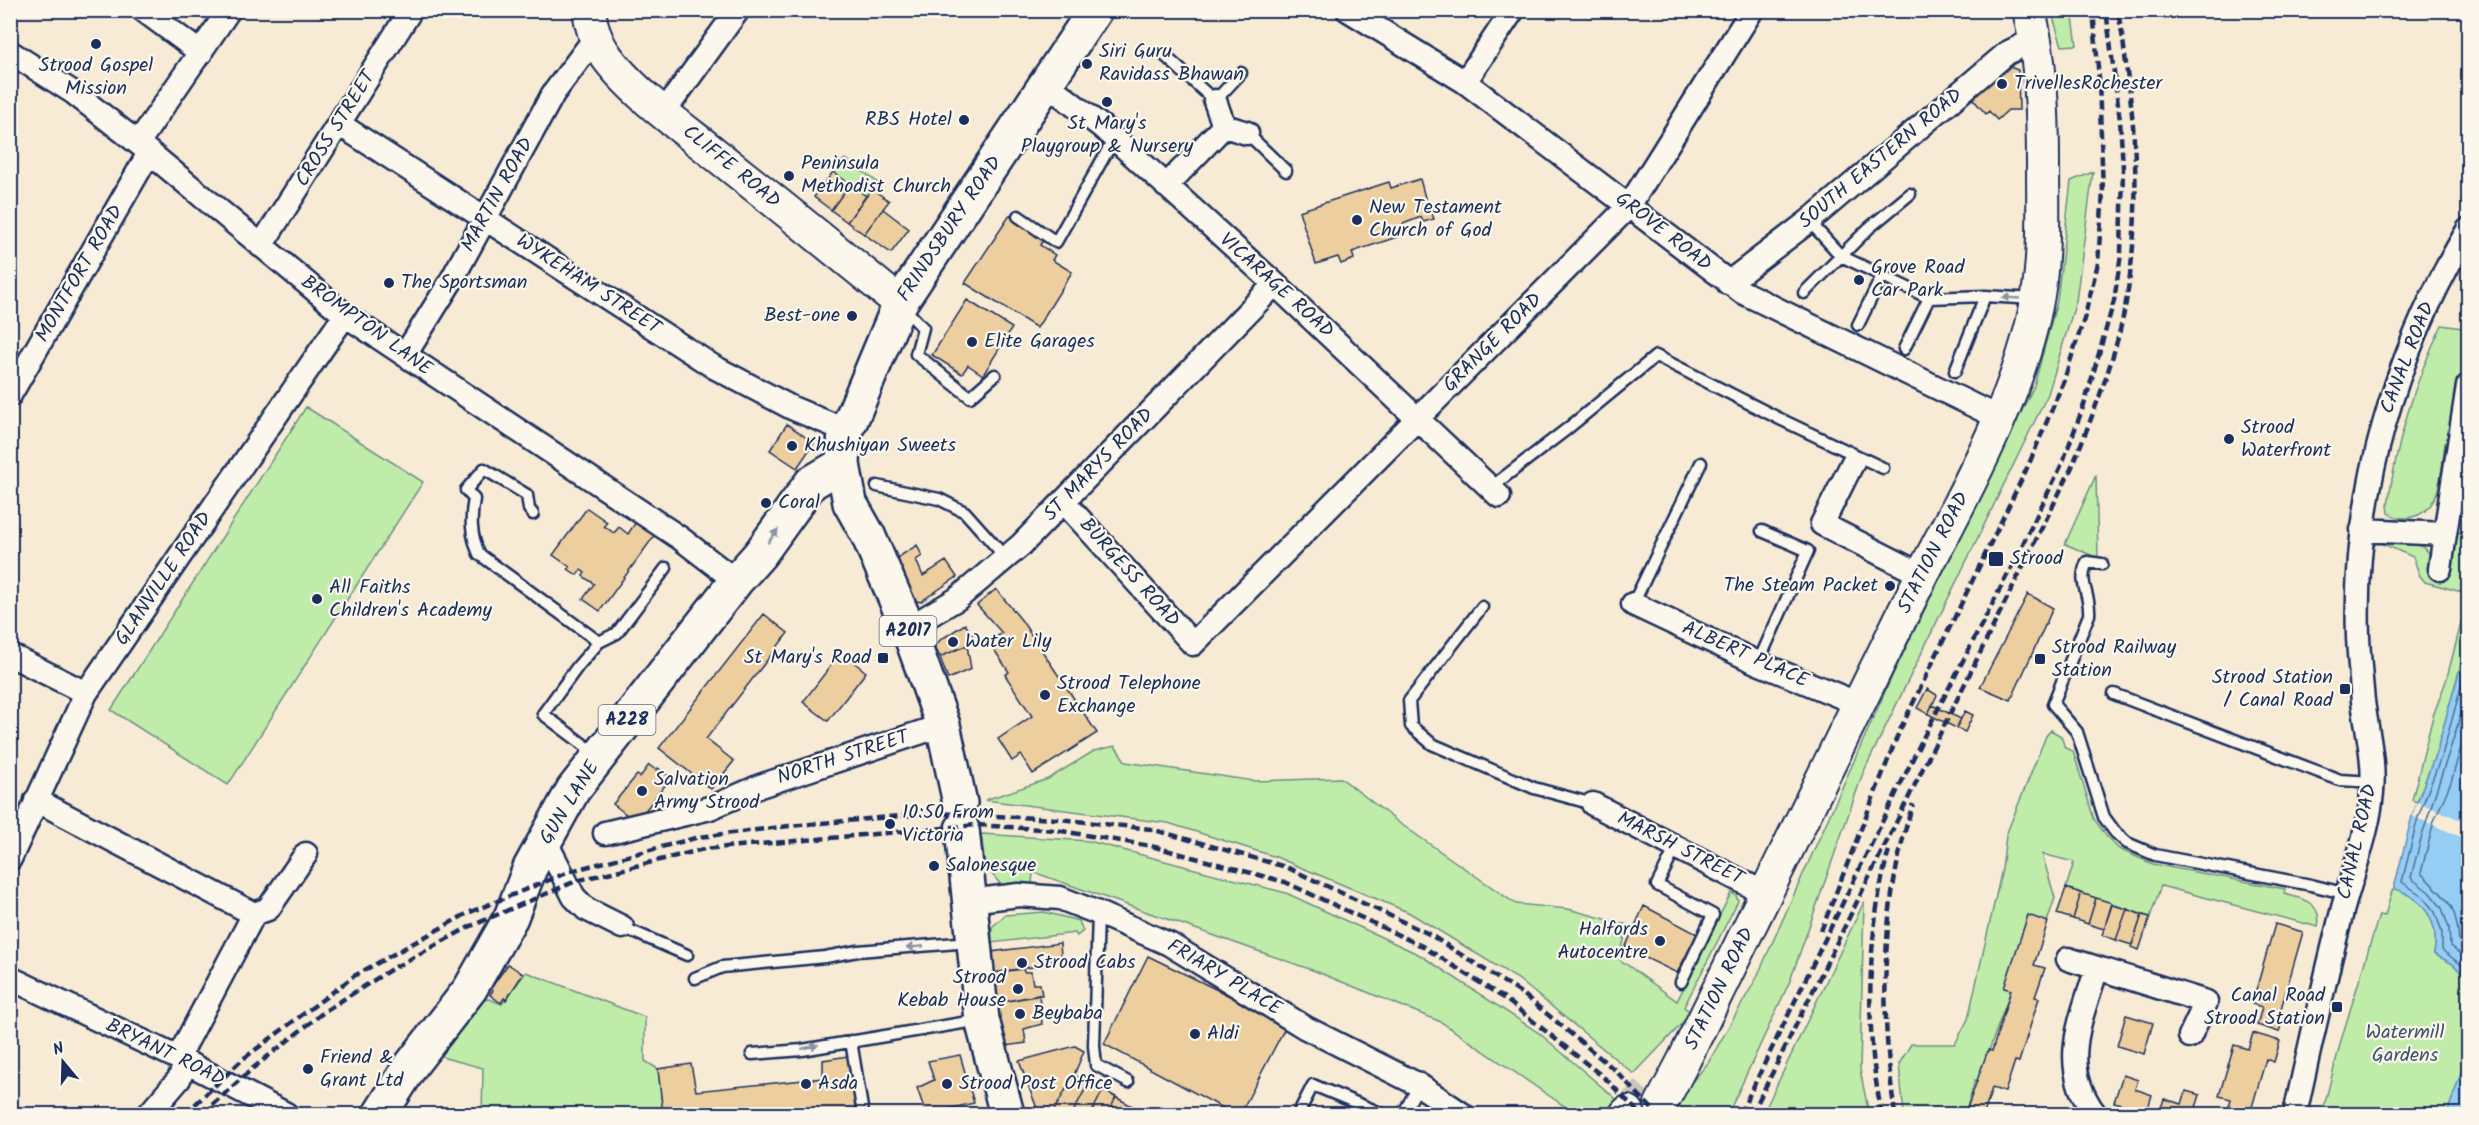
<svg xmlns="http://www.w3.org/2000/svg" width="2479" height="1125" font-family="Kalam,sans-serif">
  <style>
    .green { fill: #bfeca9; stroke: #6d8e84; stroke-width: 1.5 }
    .water { fill: #96cdf4; stroke: #658eb8; stroke-width: 1.5 }
    .pier { fill: #f7ebd5 }
    .lines { fill: none; stroke-linecap: round; stroke-linejoin: round }
    .shore { stroke: #4c6e9a; stroke-width: 1.5 }
    .building { fill: #edce9f; stroke: #1b2f5e; stroke-width: 1.5 }
    .secondary-tunnel { stroke: #cbc5bd; stroke-width: 32; stroke-dasharray: 32 16; stroke-linecap: butt }
    .lane-casing { stroke: #1b2f5e; stroke-width: 15 }
    .street-casing { stroke: #1b2f5e; stroke-width: 27 }
    .secondary-casing { stroke: #1b2f5e; stroke-width: 36 }
    .primary-casing { stroke: #1b2f5e; stroke-width: 38 }
    .lane { stroke: #fbf7ec; stroke-width: 10 }
    .street { stroke: #fbf7ec; stroke-width: 22 }
    .secondary { stroke: #fbf7ec; stroke-width: 32 }
    .primary { stroke: #fbf7ec; stroke-width: 33 }
    .rail { stroke: #1b2f5e; stroke-width: 4.5; stroke-dasharray: 9 4.5; stroke-linecap: butt }
    .oneway { fill: #8b93a5 }
    .poi-dot { fill: #1b2f5e; stroke: #fbf7ec; stroke-width: 2 }
    .labels { text-anchor: middle; dominant-baseline: central; stroke-width: 4.5; stroke-linejoin: round; paint-order: stroke }
    .shield { fill: #fbf7ec; stroke: #5e6b89; stroke-width: 1.5 }
    .shield-label { font-size: 18px; font-weight: bold; fill: #1b2f5e }
    .poi-label { font-size: 20px; fill: #1b2f5e; stroke: #fbf7ec; text-anchor: start }
    .street-label { font-size: 20px; fill: #1b2f5e; stroke: #fbf7ec }
    .park-label { font-size: 20px; fill: #3c556d; stroke: #fbf7ec }
  </style>
  <rect width="100%" height="100%" fill="#f7ebd5"/>
  <filter id="ink" filterUnits="userSpaceOnUse"><feTurbulence type="fractalNoise" baseFrequency=".0167" numOctaves="2"/><feDisplacementMap in="SourceGraphic" scale="12" xChannelSelector="R" yChannelSelector="G"/><feConvolveMatrix kernelMatrix="1 2 1 2 8 2 1 2 1" color-interpolation-filters="sRGB"/></filter>
  <g filter="url(#ink)">
    <path class="green" d="M2051,11H2072L2077,45L2062,46Z
      M846,159L877,182L866,196L833,172L840,162Z
      M2093,172L2076,301L2048,394L1863,773L1790,981L1728,1114H1672L1668,1110L1708,1063L1756,979L1894,672L2034,386L2057,301L2071,181Z
      M2442,325L2468,329V359L2464,358L2452,443H2445C2441,467 2443,511 2412,517C2404,519 2396,518 2389,513L2388,505C2396,444 2415,380 2442,325Z
      M306,407L423,482L228,785L111,710Z
      M2096,475L2098,558L2065,544Z
      M2457,532L2468,535V568L2462,592L2425,582L2420,576L2413,557L2383,544V542C2401,543 2423,538 2431,557L2454,546Z
      M2468,597V639L2437,750L2417,802L2412,800L2433,716L2446,681Z
      M2051,730L2061,736L2065,748L2073,751L2094,819L2107,837L2119,849L2153,864L2285,889L2284,894C2302,898 2323,903 2318,927L2161,886L2150,917L2066,888L2074,862L2042,854L2055,898L2047,922L2028,916L2005,987L2011,990L1978,1081L1975,1080L1965,1114H1904L1899,1064L1911,1044H1955L1968,1019L2002,869L2006,835L2046,736Z
      M1115,746L1126,762L1254,781L1341,778L1398,822L1516,904L1568,909L1628,925L1619,959L1677,1001L1731,893L1736,895L1738,901L1684,1007L1692,1013L1634,1074L1518,979L1410,913L1276,857L1168,823L985,800L1048,779L1094,751Z
      M981,834L1089,841L1286,893L1420,955L1539,1033L1623,1105L1617,1114H1576L1441,1022L1315,971L1033,872L1032,884L1002,886L985,866Z
      M2395,888C2426,899 2440,923 2434,954L2453,964L2468,979V1053L2447,1114H2322L2342,1037L2379,915L2385,916L2392,891Z
      M1864,902L1860,1070L1869,1114H1763Z
      M1044,912L1079,921L1083,931L1077,936L1075,933L991,943L992,927L1005,915Z
      M526,972L645,1017V1061L658,1069L663,1114H482L483,1068L445,1058L440,1054L482,1000L489,999L502,1004Z"/>
    <path class="water" d="M2468,640V979L2453,964L2434,954C2440,921 2425,900 2394,888L2412,816L2437,750Z
      M2468,1053V1114H2447Z"/>
    <path class="pier" d="M2417,802L2468,823V840L2412,816Z"/>
    <g class="lines">
      <path class="shore" d="M2468,662L2443,752L2418,817L2402,882L2421,895L2435,912L2442,932V950L2468,970
        M2468,690C2451,754 2425,814 2411,878L2429,892L2442,908L2449,928L2450,946L2468,960
        M2468,723L2451,782L2434,821L2421,873C2445,899 2456,900 2459,941L2468,948"/>
    </g>
    <path class="building" d="M2007,66L2018,70L2019,110H2008L1997,120L1989,111L1986,114L1971,97Z
      M833,172L850,184L831,210L814,197Z
      M1420,179L1428,209L1430,208L1434,219L1423,222L1421,217L1403,224L1406,234L1352,252L1354,259L1341,264L1338,257L1316,264L1299,211L1389,182L1391,188Z
      M850,184L866,196L847,222L831,210Z
      M872,189L889,201L864,234L847,222Z
      M883,209L909,229L891,253L864,234Z
      M1010,215L1045,237L1040,245L1055,255L1052,260L1072,272L1037,328L965,283Z
      M967,300L1012,328L983,375L968,365L962,374L932,355Z
      M787,424L814,443L797,468L770,450Z
      M587,508L607,522L604,526L614,533L619,527L628,534L638,519L657,532L600,611L583,599L594,584L583,576L585,573L581,570L577,575L568,569L570,567L553,555Z
      M917,545L922,556L916,560L923,576L946,561L957,577L920,602L912,599L894,560Z
      M996,589L1022,621L1097,733L1033,774L1021,755L1012,761L998,739L1032,716L1005,675L1009,672L989,642L1002,633L977,605Z
      M2028,594L2053,608L2011,700L1980,687Z
      M764,614L788,633L706,739L734,761L711,789L659,748Z
      M965,624L973,636L968,640L967,645L940,657L935,647L940,640Z
      M967,645L971,669L948,679L940,657Z
      M841,652L866,672L828,721L803,702Z
      M1927,689L1937,695L1928,714L1917,708Z
      M1932,705L1961,719L1956,728L1928,714Z
      M1965,711L1973,715L1965,732L1956,728Z
      M649,765L656,770L658,768L671,778L636,822L613,804L637,775L640,777Z
      M2066,888L2081,893L2073,919L2057,914Z
      M2081,893L2096,898L2088,924L2073,919Z
      M2096,898L2112,903L2104,929L2088,924Z
      M2112,905L2127,909L2116,940L2102,935Z
      M1644,906L1697,934L1677,973L1625,948Z
      M2127,909L2142,915L2132,945L2116,940Z
      M2028,915L2048,922L2034,965L2045,968L2035,997L2039,998L2019,1062L2015,1061L2005,1092L1992,1088L1984,1114H1965L1988,1050L1992,1051L2011,990L2004,988Z
      M2142,915L2150,917L2139,950L2131,947Z
      M2275,924L2303,932L2280,1012L2284,1014L2279,1032L2257,1025L2262,1007L2252,1004Z
      M1060,943L1061,956L1051,957L1052,964L993,973L991,952Z
      M1148,956L1287,1024L1240,1114H1234L1104,1044Z
      M508,964L523,974L506,1000L504,998L501,1003L490,995L493,990L491,988Z
      M1023,969L1024,972H1031L1033,984H1040L1042,995L996,1003L993,973Z
      M1039,995L1042,1024L1024,1029L1026,1043L1005,1046L996,1003Z
      M2126,1015L2153,1023L2144,1054L2117,1046Z
      M2253,1033L2280,1041L2274,1062L2266,1059L2250,1114H2227L2231,1099L2219,1096L2234,1045L2248,1049Z
      M1075,1046L1084,1051L1074,1075L1052,1114L1038,1111L1019,1061Z
      M960,1055L974,1103L926,1114L917,1088L934,1080L928,1061Z
      M848,1056L858,1114H663L658,1069L691,1064L696,1091L823,1078V1060Z
      M1074,1075L1147,1114H1052Z
      M1074,1075L1089,1082L1072,1114H1052Z
      M2123,1075L2138,1080L2135,1089L2152,1095L2146,1114L2127,1112L2129,1106L2114,1102Z
      M1103,1090L1116,1097L1108,1114H1091Z
      M2186,1091L2200,1095L2194,1114H2159L2164,1099L2182,1104Z"/>
    <g class="lines">
      <path class="secondary-tunnel" d="M1628,1112L1647,1091"/>
      <g class="lane-casing">
        <path id="lane" d="M1163,54L1215,101L1241,73
          M1247,133L1286,171
          M1018,216L1056,242L1114,139
          M1809,221L1841,256L1929,298L1985,296L2035,299
          M1804,293L1869,228L1910,194
          M904,308L923,328L916,354L970,397L995,375
          M1858,325L1882,276
          M1904,349L1929,298
          M1955,371L1985,296
          M877,486L939,499L965,512L1006,558
          M1490,488L1567,429L1656,356L1782,420L1883,468
          M533,514L529,509L527,495L484,469L466,490L474,499C470,520 471,535 479,554L599,642L578,666L543,714L596,754
          M2102,564L2087,562C2077,583 2091,594 2089,615L2053,704L2077,732L2104,817L2115,832L2127,843L2155,855L2311,885L2347,894
          M1633,604L1701,463
          M1482,607L1409,701L1411,726L1432,744L1534,788L1593,804
          M599,642L617,633L666,568
          M1758,663L1808,551L1762,531
          M2114,694L2340,780L2373,782
          M1676,847L1657,885L1713,915L1681,982
          M1098,913L1094,1046L1096,1065L1128,1082
          M622,927L687,955
          M695,978L722,967L825,957L858,951L970,942
          M851,1041L863,1114
          M752,1054L802,1050L980,1020
          M1298,1114L1313,1085L1383,1114
          M1403,1114L1419,1085"/>
      </g>
      <g class="street-casing">
        <path id="street" d="M143,10L201,53
          M1348,10L1465,82L1742,292L1999,418
          M10,52L74,93L138,143L345,315L680,538L736,581
          M1465,82L1513,10
          M1047,84L1102,127L1275,284L1499,496
          M1215,101L1224,126L1247,133
          M664,112L738,10
          M339,124L714,367L792,408L845,430
          M138,143L229,10
          M1166,186L1224,126
          M261,246L411,10
          M1728,283L1809,221L2007,53L2036,39
          M405,355L451,281L553,94L595,38
          M10,395L149,153
          M1853,462L1822,524L1922,575
          M1064,502L1193,644L1629,206L1752,10
          M2362,530L2445,534L2468,386
          M2440,569L2445,534
          M1633,604L1758,663L1859,704
          M908,628L957,599L1021,545L1275,284
          M10,655L86,693
          M36,800L254,914
          M1593,804L1766,894
          M605,833L710,808L760,786L943,725
          M545,840L574,897L586,909L622,927
          M10,859L86,693L345,315
          M969,901L1019,895L1060,898L1098,913L1169,944L1306,1028L1419,1085L1462,1114
          M2068,959L2097,968
          M10,978L178,1058L286,1114
          M178,1058L254,914L268,909L306,854
          M149,1114L179,1079L186,1062
          M2095,1114C2058,1065 2081,1020 2097,968L2206,1002L2190,1036
          M2295,1114C2310,1046 2325,977 2343,908C2353,871 2369,831 2372,792C2375,761 2367,732 2363,701C2361,680 2359,658 2358,637C2353,492 2395,353 2468,230"/>
      </g>
      <g class="secondary-casing">
        <path id="secondary" d="M589,10C591,26 595,40 604,53C629,90 680,126 715,154C777,203 839,253 900,303
          M1661,1104L1684,1060L1922,575C1965,493 2023,388 2038,295C2045,252 2043,207 2043,164C2043,112 2041,61 2029,10
          M1626,1114L1628,1112"/>
      </g>
      <g class="primary-casing">
        <path id="primary" d="M960,803L943,725L908,628L868,535L850,503L843,464L845,430L851,420L900,303L1095,10
          M962,829L982,1020L1007,1114
          M380,1114L412,1064L470,989L511,917L530,868L573,790L736,581L760,554L811,483L843,464"/>
      </g>
      <use href="#lane" class="lane"/>
      <use href="#street" class="street"/>
      <use href="#secondary" class="secondary"/>
      <use href="#primary" class="primary"/>
      <path class="rail" d="M1821,931L1899,732L2029,464L2063,383L2084,319L2098,263L2103,192L2099,79L2093,10
        M185,1114L243,1059L354,976L468,913L571,871L699,837L789,826L934,813L1058,819L1151,829L1286,867L1429,934L1524,995L1615,1070L1657,1114
        M202,1114L252,1069L325,1011L390,970L471,926L576,881L704,849L977,825L1055,830L1151,846L1285,882L1422,946L1504,998L1607,1080L1640,1114
        M1740,1114L1923,738L2013,564L2062,464L2085,402L2114,301L2121,254L2123,168L2120,120L2106,10
        M1752,1114L2072,467C2093,414 2116,358 2126,302C2138,232 2138,157 2129,87C2125,62 2124,35 2117,10
        M1882,1114C1864,1033 1867,930 1889,850
        M1895,1114C1880,1011 1880,905 1913,804"/>
    </g>
    <defs><path id="oneway-solid" d="M-6-.8H1V-3.2L6.5 0L1 3.2V.8H-6Z" transform="scale(1.5)"/></defs>
    <g class="oneway">
      <use href="#oneway-solid" transform="translate(2011 298) rotate(-177)"/>
      <use href="#oneway-solid" transform="translate(773 536) rotate(-54)"/>
      <use href="#oneway-solid" transform="translate(915 947) rotate(175)"/>
      <use href="#oneway-solid" transform="translate(810 1047) rotate(-13)"/>
    </g>
  </g>
  <g class="poi-dot">
    <circle cx="96" cy="44" r="6"/>
    <circle cx="1087" cy="64" r="6"/>
    <circle cx="2002" cy="84" r="6"/>
    <circle cx="1107" cy="102" r="6"/>
    <circle cx="964" cy="120" r="6"/>
    <circle cx="789" cy="176" r="6"/>
    <circle cx="1357" cy="220" r="6"/>
    <circle cx="1859" cy="280" r="6"/>
    <circle cx="389" cy="283" r="6"/>
    <circle cx="852" cy="316" r="6"/>
    <circle cx="972" cy="342" r="6"/>
    <circle cx="2229" cy="439" r="6"/>
    <circle cx="792" cy="446" r="6"/>
    <circle cx="766" cy="503" r="6"/>
    <rect x="1988" y="551" width="16" height="16" rx="3"/>
    <circle cx="1890" cy="586" r="6"/>
    <circle cx="317" cy="599" r="6"/>
    <circle cx="953" cy="642" r="6"/>
    <rect x="877" y="652" width="12" height="12" rx="3"/>
    <rect x="2034" y="653" width="12" height="12" rx="3"/>
    <rect x="2339" y="683" width="12" height="12" rx="3"/>
    <circle cx="1045" cy="695" r="6"/>
    <circle cx="642" cy="791" r="6"/>
    <circle cx="890" cy="824" r="6"/>
    <circle cx="934" cy="866" r="6"/>
    <circle cx="1660" cy="941" r="6"/>
    <circle cx="1022" cy="963" r="6"/>
    <circle cx="1018" cy="989" r="6"/>
    <rect x="2331" y="1001" width="12" height="12" rx="3"/>
    <circle cx="1020" cy="1014" r="6"/>
    <circle cx="1195" cy="1034" r="6"/>
    <circle cx="308" cy="1069" r="6"/>
    <circle cx="806" cy="1084" r="6"/>
    <circle cx="947" cy="1084" r="6"/>
  </g>
  <g class="labels">
    <g class="shield">
      <rect x="879.5" y="616" width="57" height="30" rx="4.5"/>
      <rect x="598.5" y="705" width="57" height="30" rx="4.5"/>
    </g>
    <g class="shield-label">
      <text x="908" y="631">A2017</text>
      <text x="627" y="720">A228</text>
    </g>
    <g class="poi-label">
      <text x="1099" y="52">Siri Guru<tspan x="1099" dy="23">Ravidass Bhawan</tspan></text>
      <text x="96" y="66" text-anchor="middle">Strood Gospel<tspan x="96" dy="23">Mission</tspan></text>
      <text x="2014" y="84">TrivellesRochester</text>
      <text x="952" y="120" text-anchor="end">RBS Hotel</text>
      <text x="1107" y="124" text-anchor="middle">St Mary's<tspan x="1107" dy="23">Playgroup &amp; Nursery</tspan></text>
      <text x="801" y="164">Peninsula<tspan x="801" dy="23">Methodist Church</tspan></text>
      <text x="1369" y="208">New Testament<tspan x="1369" dy="23">Church of God</tspan></text>
      <text x="1871" y="268">Grove Road<tspan x="1871" dy="23">Car Park</tspan></text>
      <text x="401" y="283">The Sportsman</text>
      <text x="840" y="316" text-anchor="end">Best-one</text>
      <text x="984" y="342">Elite Garages</text>
      <text x="2241" y="428">Strood<tspan x="2241" dy="23">Waterfront</tspan></text>
      <text x="804" y="446">Khushiyan Sweets</text>
      <text x="778" y="503">Coral</text>
      <text x="2010" y="559">Strood</text>
      <text x="1878" y="586" text-anchor="end">The Steam Packet</text>
      <text x="329" y="588">All Faiths<tspan x="329" dy="23">Children's Academy</tspan></text>
      <text x="965" y="642">Water Lily</text>
      <text x="2052" y="648">Strood Railway<tspan x="2052" dy="23">Station</tspan></text>
      <text x="871" y="658" text-anchor="end">St Mary's Road</text>
      <text x="2333" y="678" text-anchor="end">Strood Station<tspan x="2333" dy="23">/ Canal Road</tspan></text>
      <text x="1057" y="684">Strood Telephone<tspan x="1057" dy="23">Exchange</tspan></text>
      <text x="654" y="780">Salvation<tspan x="654" dy="23">Army Strood</tspan></text>
      <text x="902" y="813">10:50 From<tspan x="902" dy="23">Victoria</tspan></text>
      <text x="946" y="866">Salonesque</text>
      <text x="1648" y="930" text-anchor="end">Halfords<tspan x="1648" dy="23">Autocentre</tspan></text>
      <text x="1034" y="963">Strood Cabs</text>
      <text x="1006" y="978" text-anchor="end">Strood<tspan x="1006" dy="23">Kebab House</tspan></text>
      <text x="2325" y="996" text-anchor="end">Canal Road<tspan x="2325" dy="23">Strood Station</tspan></text>
      <text x="1032" y="1014">Beybaba</text>
      <text x="1207" y="1034">Aldi</text>
      <text x="320" y="1058">Friend &amp;<tspan x="320" dy="23">Grant Ltd</tspan></text>
      <text x="818" y="1084">Asda</text>
      <text x="959" y="1084">Strood Post Office</text>
    </g>
    <g class="street-label">
      <text transform="translate(336 129) rotate(-58)">CROSS STREET</text>
      <text transform="translate(1881 159) rotate(-40)">SOUTH EASTERN ROAD</text>
      <text transform="translate(731 167) rotate(39)">CLIFFE ROAD</text>
      <text transform="translate(498 195) rotate(-61)">MARTIN ROAD</text>
      <text transform="translate(950 229) rotate(-56)">FRINDSBURY ROAD</text>
      <text transform="translate(1663 232) rotate(38)">GROVE ROAD</text>
      <text transform="translate(80 274) rotate(-60)">MONTFORT ROAD</text>
      <text transform="translate(588 285) rotate(33)">WYKEHAM STREET</text>
      <text transform="translate(1276 286) rotate(42)">VICARAGE ROAD</text>
      <text transform="translate(366 326) rotate(36)">BROMPTON LANE</text>
      <text transform="translate(1493 343) rotate(-45)">GRANGE ROAD</text>
      <text transform="translate(2408 358) rotate(-69)">CANAL ROAD</text>
      <text transform="translate(1099 465) rotate(-46)">ST MARYS ROAD</text>
      <text transform="translate(1934 553) rotate(-63)">STATION ROAD</text>
      <text transform="translate(1129 573) rotate(48)">BURGESS ROAD</text>
      <text transform="translate(164 579) rotate(-56)">GLANVILLE ROAD</text>
      <text transform="translate(1745 655) rotate(24)">ALBERT PLACE</text>
      <text transform="translate(843 758) rotate(-18)">NORTH STREET</text>
      <text transform="translate(570 803) rotate(-58)">GUN LANE</text>
      <text transform="translate(2358 842) rotate(-77)">CANAL ROAD</text>
      <text transform="translate(1680 849) rotate(27)">MARSH STREET</text>
      <text transform="translate(1224 978) rotate(31)">FRIARY PLACE</text>
      <text transform="translate(1720 989) rotate(-64)">STATION ROAD</text>
      <text transform="translate(165 1053) rotate(26)">BRYANT ROAD</text>
    </g>
    <g class="park-label">
      <text x="2405" y="1033">Watermill<tspan x="2405" dy="23">Gardens</tspan></text>
    </g>
  </g>
  <rect width="2479" height="1125" fill="none" stroke="#fbf7ec" stroke-width="36"/>
  <rect x="18" y="18" width="2443" height="1089" fill="none" stroke="#1b2f5e" stroke-width="2" filter="url(#ink)"/>
  <g transform="translate(63 1062) rotate(341)" stroke="#fbf7ec" stroke-width="4.5" paint-order="stroke">
  <path d="M0-4.5L10 22L0 15L-10 22Z" fill="#1b2f5e"/>
  <text y="-9" font-size="16" font-weight="bold" text-anchor="middle" fill="#1b2f5e">N</text>
  </g>
</svg>
